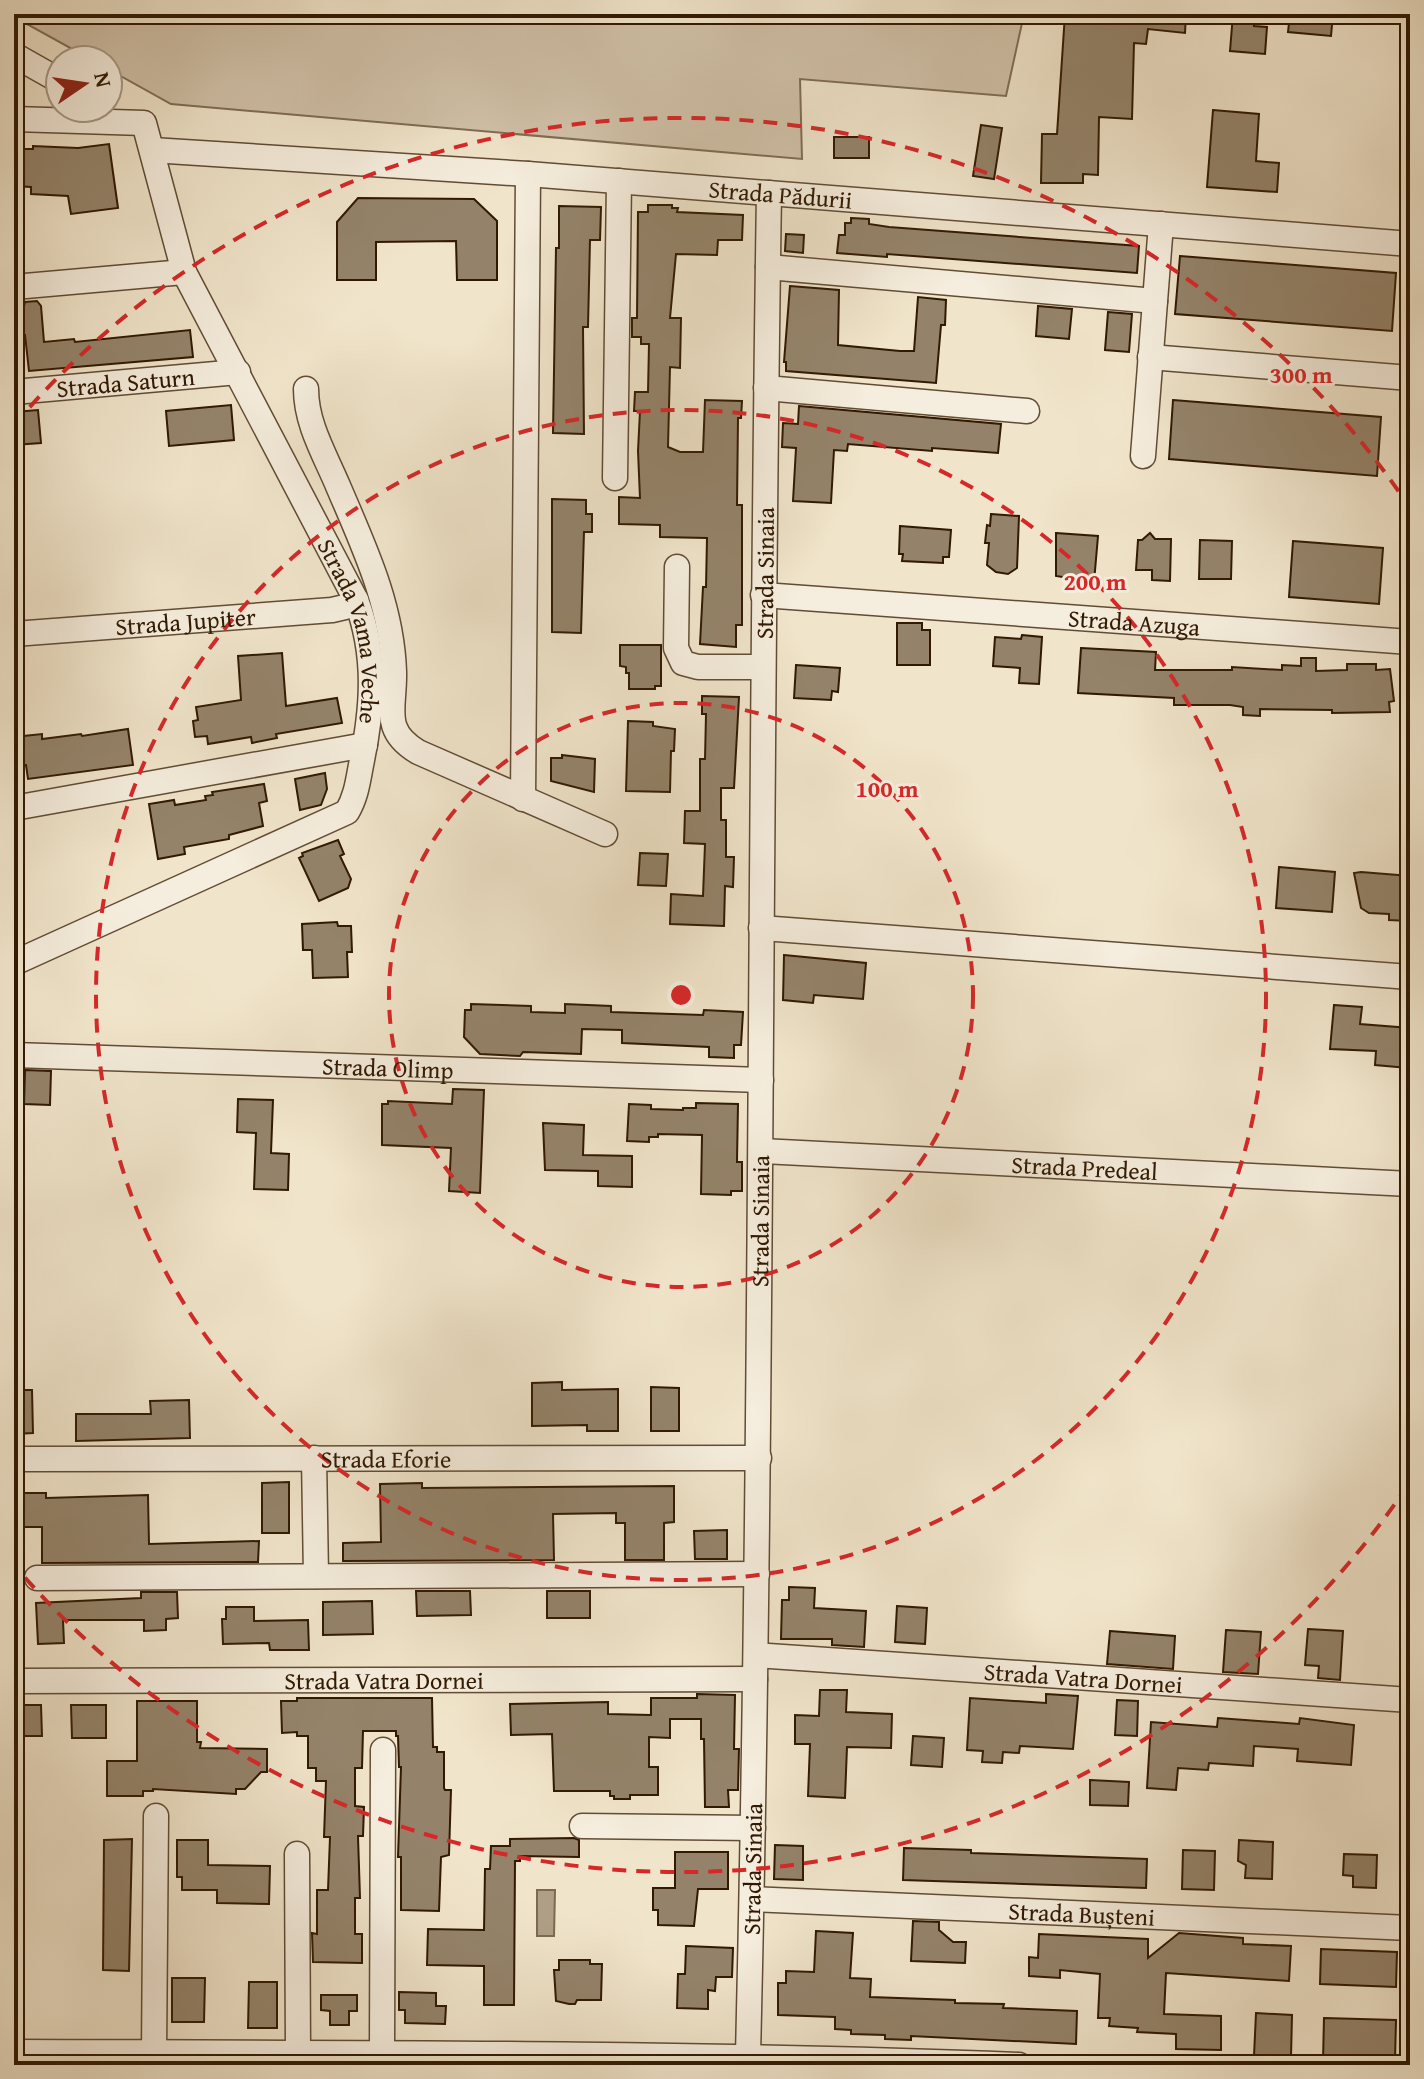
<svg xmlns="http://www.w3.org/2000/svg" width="1424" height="2079" font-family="'Gentium Book Plus',serif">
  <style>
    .green { fill: #d0c1a8; stroke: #806d55; stroke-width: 2 }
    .water { fill: #af9f86; stroke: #7d6951; stroke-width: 2 }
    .building { fill: #94836a; stroke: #311902; stroke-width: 2 }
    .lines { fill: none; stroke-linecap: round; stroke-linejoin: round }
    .minor-casing { stroke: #614c34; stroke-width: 27 }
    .minor { stroke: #f5eddd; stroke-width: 24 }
    .ring { fill: none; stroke: #d62828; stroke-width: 4; stroke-dasharray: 14 10 }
    .labels { text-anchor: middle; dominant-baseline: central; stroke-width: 6; stroke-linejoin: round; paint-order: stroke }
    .street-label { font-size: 24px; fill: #311902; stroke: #f5eddd }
    .centre { fill: #d62828; stroke: #f5eddd; stroke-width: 4 }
    .ring-label { font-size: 24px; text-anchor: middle; font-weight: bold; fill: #d62828; stroke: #f5eddd; stroke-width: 6; stroke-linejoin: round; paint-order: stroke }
  </style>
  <rect width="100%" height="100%" fill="#f0e4ca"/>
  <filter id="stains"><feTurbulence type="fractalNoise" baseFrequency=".0025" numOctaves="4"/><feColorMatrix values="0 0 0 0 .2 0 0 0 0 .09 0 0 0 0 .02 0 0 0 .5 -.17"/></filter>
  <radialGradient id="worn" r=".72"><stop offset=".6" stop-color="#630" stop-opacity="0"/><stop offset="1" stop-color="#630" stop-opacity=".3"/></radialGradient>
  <path class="green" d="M14,14H1024L1006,96L800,79L802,159L171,104L108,69V60H92L14,17Z"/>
  <path class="water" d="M537,1890H555L554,1936H537Z"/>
  <path class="building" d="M1065,14H1186L1185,33L1148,29L1146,44L1134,43L1132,119L1099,117L1098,175L1083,174V183H1041L1042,134H1057Z
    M1233,14H1255L1254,26L1267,27L1265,54L1230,51Z
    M1290,14H1333L1331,36L1288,32Z
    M1213,110L1259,114L1256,161L1279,163L1277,192L1207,187Z
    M981,125L1002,128L994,179L973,176Z
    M834,137H869V158H834Z
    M109,144L118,208L71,214L68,196L31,194V187L14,186V149H33V146L78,148Z
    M358,198L474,199L497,221V280H457L456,241L376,242V280H337V222Z
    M648,205H672V208H678L677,212L743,215L742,240H718L717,255L676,254L670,318H681L680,368L670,367L668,447L680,452H703L705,400L742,401L741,418H738L737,505H742V625H736V647L700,644L703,587H706L707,538L660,537V525L619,524V497L640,498L638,451L640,411H634L635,392H648L649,344H641V337H632V318H637L638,212H648Z
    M559,206L601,207L600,240H590L588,327H583L584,434L553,433L556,248H559Z
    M851,218L869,219V224L889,227L1139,246L1137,273L887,254V257L837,253L839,235H845V223H851Z
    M786,234L804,235L803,253L785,251Z
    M1180,256L1396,273L1392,331L1175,314Z
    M790,286L839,290L838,345L900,351H914L918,297L946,300L945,325H941L936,383L786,371V362H784Z
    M37,301L41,306L44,342L74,339L75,342L190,330L193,357L29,371L25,335L14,336V307L24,306L25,302Z
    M1038,306L1072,309L1069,339L1036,336Z
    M1108,312L1132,314L1129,352L1105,350Z
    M1173,400L1381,417L1377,476L1169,459Z
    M231,405L234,440L169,446L166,411Z
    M799,406L1001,424L998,453L932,448V451L848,444L847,451L834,450L831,503L793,501L796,448L782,447L783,423L798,424Z
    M38,410L41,443L14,445V412Z
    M552,499L586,500V514H592V532H584L581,633L552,632Z
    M991,514L1019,516L1017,568L1008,574L996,572L987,565L989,543H985L987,525L990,526Z
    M900,526L951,530L949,557H943V563L902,561L903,554H899Z
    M1056,533L1098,536L1094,582L1056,576Z
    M1150,533L1155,539H1171L1170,581L1152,580V570H1136L1138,540H1142Z
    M1200,540L1232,541L1231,579H1199Z
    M1293,541L1383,548L1379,604L1289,597Z
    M897,623H922V630H930V665H897Z
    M1022,635L1042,637L1039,684L1019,683L1020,668L993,666L995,637L1021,639Z
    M620,645H661V686H655V689H629V673H626V667L620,666Z
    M1081,648L1156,652L1155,670H1232V667L1282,670V665L1301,666V658H1316V671L1347,670V664H1376V670L1390,669L1394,701L1389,702L1390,712L1332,713V710L1260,709V716L1243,715V707L1230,705H1174V698L1078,693Z
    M282,653L286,706L337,698L342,723L276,734L277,738L252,743L251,737L208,744L207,736L195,737L193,721L198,720L196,707L241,700L238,656Z
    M796,665L840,668L838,692L832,691L831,700L794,698Z
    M702,696L739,697L734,788H721V820H726V857H734L733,887L725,886L724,926L670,924L671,894L703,896L705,844L684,843L685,811H700V759H705L706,714H702Z
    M628,721L653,722V726L675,729L674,751H671L670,792L626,791Z
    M128,729L133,765L28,779L26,765L15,766L14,737L42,734V739L81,734L82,736Z
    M562,755L595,759L594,792L551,781V758H562Z
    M325,773L327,789L321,805L300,810L295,779Z
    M264,784L267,801L259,803L263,826L229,835V839L184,847L185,854L158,859L149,804L174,800L175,805L206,800L205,796L213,795L212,792Z
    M338,840L344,854L340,856L351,879L348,888L319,901L299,858L303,856L302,853Z
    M640,853L668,854L666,886L638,885Z
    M1279,867L1335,872L1332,912L1276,908Z
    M1361,872L1410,876L1408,921L1389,920V914L1369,913L1361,908L1354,873Z
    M337,922L338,926H351L352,952H347L348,977L313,978L312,950H303L302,924Z
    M784,955L866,963L863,999L814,995L813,1003L783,1000Z
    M471,1004L531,1006V1012L565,1013V1004L611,1006V1012L703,1015L704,1010L743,1012L741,1045H734V1058L709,1057V1047L622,1043V1030L582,1029L581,1054L523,1052L520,1056L480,1054L464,1037L465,1010H471Z
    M1334,1005L1362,1007L1360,1024L1410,1028L1408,1068L1375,1065L1376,1051L1330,1049Z
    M25,1070L51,1071L50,1105L24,1104Z
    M453,1089L484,1090L480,1193L449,1191L451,1148L382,1145V1104H388V1101L452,1104Z
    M238,1099L273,1100L271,1153L289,1154L288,1190L254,1189L256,1133L237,1132Z
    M696,1103L738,1104L737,1162H742V1191H731V1195L701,1194L702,1135L658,1134V1137H649V1142L627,1141L629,1104L651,1105V1109L683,1110V1108H696Z
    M543,1123L584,1125L583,1155L632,1156V1187L598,1186V1171L545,1170Z
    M562,1382V1390L618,1389V1431H587V1425L532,1426V1383Z
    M651,1387L679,1388V1431H651Z
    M14,1390H32L33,1433L14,1434Z
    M189,1400L190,1438L76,1441V1414H151L150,1401Z
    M289,1482V1533H262V1483Z
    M422,1483V1488L674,1486V1522L664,1523V1560H625V1523H616V1513L553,1514L554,1560L343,1561V1543L381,1542L380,1484Z
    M24,1493H46V1498L148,1495L149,1544L259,1541L258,1562L42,1563V1527H14V1497H24Z
    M727,1530V1559H695L694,1531Z
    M789,1587L815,1588L814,1608L866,1611L864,1647L832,1645V1639H781L782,1600H789Z
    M416,1591H470L471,1615L417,1616Z
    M547,1591H590V1618H547Z
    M141,1592H177L178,1618L166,1619V1630L144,1631V1620H63L64,1643L38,1644L36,1603L141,1598Z
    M372,1601L373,1634L323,1635V1602Z
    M897,1606L927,1608L925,1644L895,1642Z
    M226,1607H254V1621L308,1620L309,1650H270L269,1643L223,1644L222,1619H226Z
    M1308,1629L1343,1631L1340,1680L1318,1678L1319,1666L1305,1665Z
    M1226,1630L1261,1632L1258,1674L1223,1672Z
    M1110,1631L1175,1636L1173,1669L1107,1664Z
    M820,1690H847L846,1712L892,1714L891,1748L847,1747L845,1798L808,1796L810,1744H795V1715L819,1716Z
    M697,1694L735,1695L734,1749H739L738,1790H728L729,1807H705L704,1739H701V1719H670V1738L649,1737V1767H658V1795H630V1799H614V1796H610V1791H554L552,1734L511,1735L510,1704L608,1702V1714L651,1715V1698H697Z
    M1046,1694L1078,1696L1073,1749L1020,1746L1019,1753L1003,1752L1002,1763L982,1762L983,1751L967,1750L970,1698L1046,1703Z
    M297,1698H432L433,1747H437V1752H444V1788L445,1790H451L449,1855L441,1857L439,1911L401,1910V1857H398L401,1767H399L398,1736H396V1731H363L362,1768H355V1806L364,1807L363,1836H358L360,1898H355V1934H362V1963L313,1962L312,1933L317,1934V1890H328L330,1837H324L326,1781H316V1768H308V1736H297V1732L282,1733L281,1701H297Z
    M1117,1700L1138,1701L1137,1736L1115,1735Z
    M137,1701H197V1742H201L200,1748L267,1749V1772H261L245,1789H236V1794L153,1789V1791H143V1796H107V1761H137Z
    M14,1705H41L42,1736H14Z
    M71,1705H106V1738H72Z
    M1218,1718L1299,1724L1300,1718L1354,1725L1351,1765L1297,1761L1298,1749L1254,1746L1253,1766L1209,1763L1208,1770L1178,1768L1176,1790L1147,1788L1151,1722L1217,1727Z
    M913,1736L944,1738L942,1767L911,1765Z
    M1090,1780L1129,1782L1128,1806L1090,1805Z
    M574,1838L579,1840V1857L520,1856V1861H515L514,2005H484V1966L427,1965L428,1929L484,1930L485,1869H490L491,1846H510V1839Z
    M132,1839L129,1971L103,1970L104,1840Z
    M177,1840H208V1865L270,1866L269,1904L217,1903V1890H182V1877H177Z
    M1239,1840L1273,1842L1272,1879L1245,1878L1246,1865L1238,1861Z
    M775,1845L803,1846V1880L774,1879Z
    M904,1848L971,1850V1853L1147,1859L1146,1888L903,1880Z
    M1183,1850L1215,1851L1214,1890L1182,1889Z
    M675,1852H728V1889H698L694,1926L658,1925V1910H653V1888H675Z
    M1344,1854L1377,1855L1376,1888L1353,1887V1876L1343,1875Z
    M913,1921L939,1922V1930L953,1942H966L965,1963L911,1961Z
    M816,1931L853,1933L850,1978L871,1979L870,1997L955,2000V2003L1004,2004L1003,2008L1077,2011L1076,2044L911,2036V2040L885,2039V2035L851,2034V2030L835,2029V2017L778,2015V1983H786V1971L814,1972Z
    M1179,1933L1243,1938V1944L1291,1946L1289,1981L1166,1973L1164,2014L1221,2016V2050L1176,2049V2034L1137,2032L1138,2028L1109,2026L1110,2018H1098L1100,1974L1060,1970V1978L1029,1976V1957L1038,1958L1039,1934L1148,1939V1958Z
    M686,1946L733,1948L732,1977H716L715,1991L708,1990V2009L677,2008L678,1974H685Z
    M1321,1949L1397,1952L1396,1987L1320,1984Z
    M559,1960H590V1964H602L601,2000H577L575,2004H569L556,2001L554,1970H559Z
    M172,1978H205L204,2022H172Z
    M249,1982H277V2028H248Z
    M399,1992L436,1993V2006H446L445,2024L405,2023V2010H399Z
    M321,1995H357V2011H349V2025H330V2011L321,2010Z
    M1256,2013L1292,2015L1291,2057L1254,2056Z
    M1324,2018L1396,2020L1395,2060L1323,2061Z"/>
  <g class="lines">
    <g class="minor-casing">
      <g id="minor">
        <path d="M14,55L60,81"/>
        <path id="s1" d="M14,119L144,123L184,272L356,600C377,655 373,708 361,765C358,781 356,797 347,812L14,963"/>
        <path id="s2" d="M152,150L528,174L1410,244"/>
        <path d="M768,267L1155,301"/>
        <path d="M14,287L184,272"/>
        <path d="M1150,357L1410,378"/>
        <path d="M766,388L1027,411"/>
        <path d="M306,389C306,424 325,455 338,486C364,547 392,605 394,672C395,708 381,730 418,752L605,834"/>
        <path id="s3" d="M14,392L238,372"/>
        <path d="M1143,456L1161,224"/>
        <path d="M615,478L619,181"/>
        <path d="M677,567L676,648L683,663L698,667H762"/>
        <path id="s4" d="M763,595L1410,642"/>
        <path id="s5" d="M14,634L332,610L345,607L356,600"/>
        <path d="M523,799L528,174"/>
        <path d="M14,808L365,745"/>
        <path d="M761,928L1410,977"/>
        <path id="s6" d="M14,1055L761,1080"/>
        <path id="s7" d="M761,1151L1410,1184"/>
        <path d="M314,1458L316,1576"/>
        <path id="s8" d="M14,1459L759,1458"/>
        <path d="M37,1578L757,1574"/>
        <path id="s9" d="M756,1655L1410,1700"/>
        <path id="s10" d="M14,1681L755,1679"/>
        <path d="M582,1826L753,1828"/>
        <path d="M297,1854L298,2052"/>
        <path id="s11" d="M752,1899L1410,1928"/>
        <path d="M14,2052C349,2053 684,2052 1019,2065"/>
        <path d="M154,2052L156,1816"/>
        <path d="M382,2052L383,1750"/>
        <path id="s12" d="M748,2055C763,1435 759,814 769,193"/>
      </g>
    </g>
    <use href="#minor" class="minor"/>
  </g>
  <g class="ring">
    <circle cx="681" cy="995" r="292"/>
    <circle cx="681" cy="995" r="585"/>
    <path d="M1408 1485A877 877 0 0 1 14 1565M14 425A877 877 0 0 1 1408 505"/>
  </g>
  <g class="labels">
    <g class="street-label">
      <text stroke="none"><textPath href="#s2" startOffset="630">Strada Pădurii</textPath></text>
      <text stroke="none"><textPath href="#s3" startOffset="112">Strada Saturn</textPath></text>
      <text stroke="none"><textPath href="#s12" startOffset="1482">Strada Sinaia</textPath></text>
      <text stroke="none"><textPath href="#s5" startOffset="172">Strada Jupiter</textPath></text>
      <text stroke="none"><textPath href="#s4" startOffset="372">Strada Azuga</textPath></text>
      <text stroke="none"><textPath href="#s1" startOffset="684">Strada Vama Veche</textPath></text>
      <text stroke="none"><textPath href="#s6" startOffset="374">Strada Olimp</textPath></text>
      <text stroke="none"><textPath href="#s7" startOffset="324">Strada Predeal</textPath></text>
      <text stroke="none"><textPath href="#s12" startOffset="834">Strada Sinaia</textPath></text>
      <text stroke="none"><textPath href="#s8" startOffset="372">Strada Eforie</textPath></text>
      <text stroke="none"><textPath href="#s9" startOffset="328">Strada Vatra Dornei</textPath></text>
      <text stroke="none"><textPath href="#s10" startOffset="370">Strada Vatra Dornei</textPath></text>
      <text stroke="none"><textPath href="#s12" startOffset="186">Strada Sinaia</textPath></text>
      <text stroke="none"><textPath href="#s11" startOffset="330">Strada Bușteni</textPath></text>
    </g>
  </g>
  <circle cx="681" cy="995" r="12" class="centre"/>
  <g class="ring-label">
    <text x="1301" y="383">300 m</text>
    <text x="1095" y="590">200 m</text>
    <text x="887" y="797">100 m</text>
  </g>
  <rect width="1424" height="2079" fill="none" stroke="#f0e4ca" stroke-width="48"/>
  <rect x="16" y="16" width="1392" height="2047" fill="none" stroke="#311902" stroke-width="4"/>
  <rect x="24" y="24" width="1376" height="2031" fill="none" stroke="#311902" stroke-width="2"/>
  <g transform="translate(84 84) rotate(77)"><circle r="38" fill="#f5eddd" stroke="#a79885" stroke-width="2"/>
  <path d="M0-6L14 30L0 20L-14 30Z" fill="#8f2418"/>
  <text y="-12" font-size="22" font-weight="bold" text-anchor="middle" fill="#311902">N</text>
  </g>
  <rect width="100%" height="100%" filter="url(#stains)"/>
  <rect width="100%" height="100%" fill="url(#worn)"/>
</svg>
